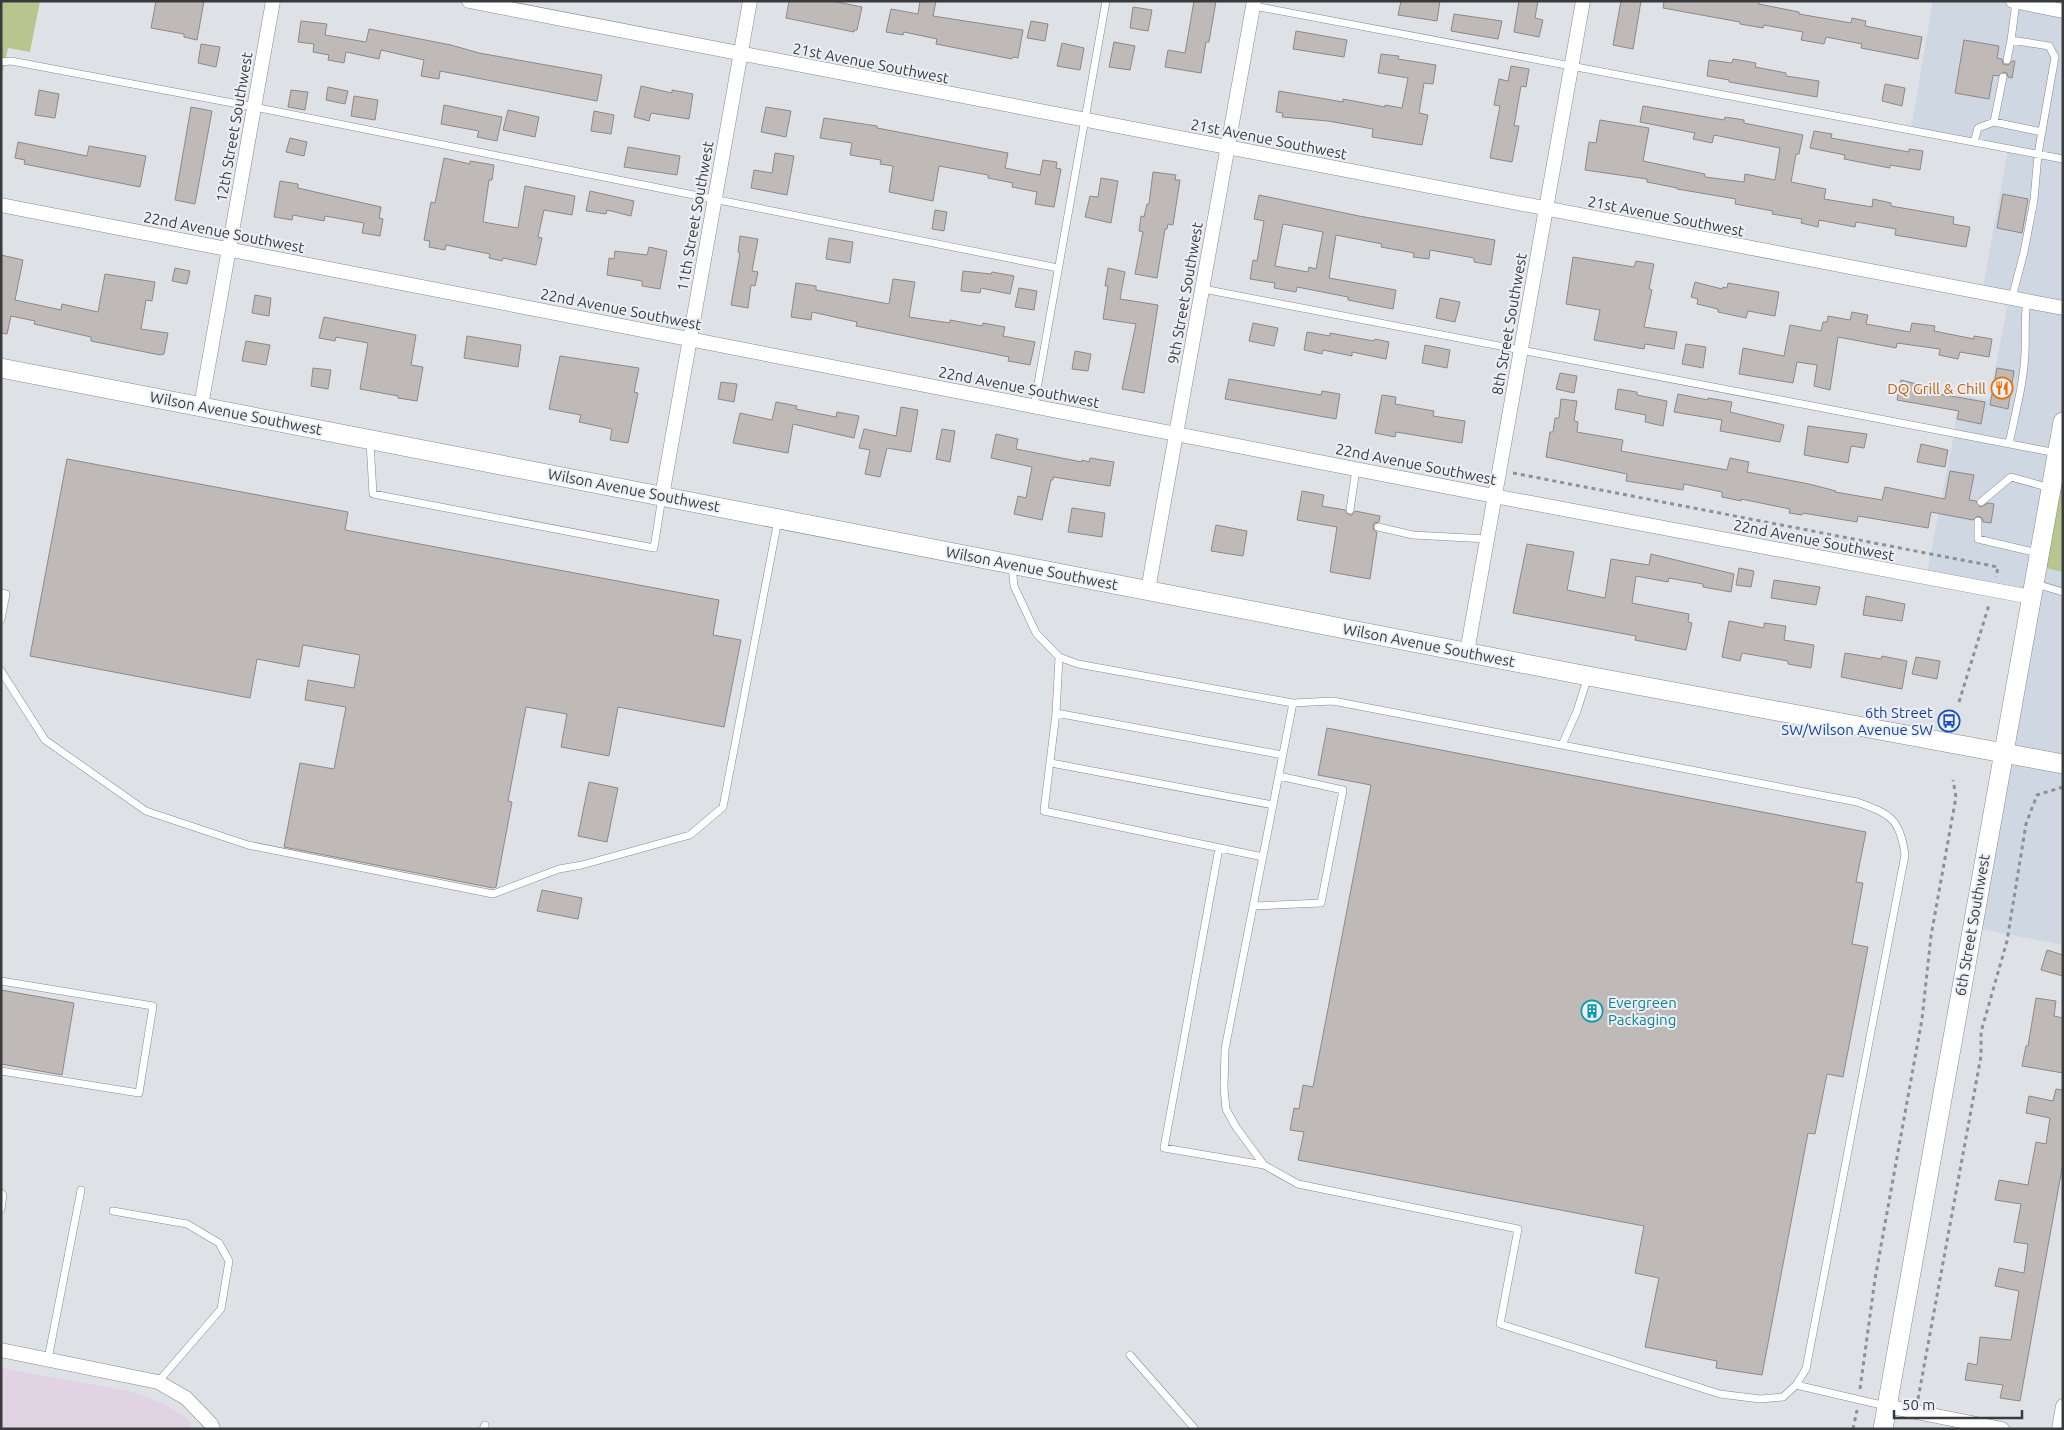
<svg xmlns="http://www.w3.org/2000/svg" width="2064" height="1430" font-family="Ubuntu,sans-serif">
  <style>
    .built { fill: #ced7e2 }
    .industrial { fill: #e1d2e4 }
    .green { fill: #b9c58f }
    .building { fill: #bfb9b8; stroke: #8e8887; fill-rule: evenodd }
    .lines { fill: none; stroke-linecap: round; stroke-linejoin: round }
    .service-casing { stroke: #85898d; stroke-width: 8 }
    .minor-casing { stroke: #85898d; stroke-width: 15 }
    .secondary-casing { stroke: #85898d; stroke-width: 20 }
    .path { stroke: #8e9194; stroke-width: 3; stroke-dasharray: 4 4; stroke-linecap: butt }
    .service { stroke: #fff; stroke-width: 7 }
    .minor { stroke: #fff; stroke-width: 14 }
    .secondary { stroke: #fff; stroke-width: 19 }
    .labels { text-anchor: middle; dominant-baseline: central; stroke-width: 4; stroke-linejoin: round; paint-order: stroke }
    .street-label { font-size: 15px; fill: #383a3c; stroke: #eceff4 }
    .food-label { font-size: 15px; fill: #c56008; stroke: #eceff4; text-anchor: end }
    .transit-label { font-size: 15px; fill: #164399; stroke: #eceff4; text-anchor: end }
    .culture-label { font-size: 15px; fill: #0d838f; stroke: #eceff4; text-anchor: start }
  </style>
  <rect width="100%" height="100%" fill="#dee2e7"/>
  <path class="built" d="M1933,1H2063V422L2037,566L2063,572V945L1972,927L2031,598L1926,578L1954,434L1958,394L1989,400L2009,298L1982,293L2008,149L1911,130Z"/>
  <path class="industrial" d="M1,1368L128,1391L163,1403L188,1419L192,1429H1Z"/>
  <path class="green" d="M1,1H40L30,52L8,48L1,79Z
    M2063,422V572L2037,566Z"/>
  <path class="building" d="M156,1H204L197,40L184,37V34L151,28Z
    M789,1H832L862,7L857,30H854V32L786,18Z
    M920,1H936L933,16L1023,30L1018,58L1013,57L1012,59L936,44L937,39L904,32L903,35L886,32L891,9L918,14Z
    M1194,1H1216L1209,42H1206L1201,73L1165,67L1168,50L1185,53Z
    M1401,1H1440L1437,21L1398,15Z
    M1519,1H1538L1535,18L1543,20L1539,37L1514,32Z
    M1621,1H1641L1633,49L1613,45Z
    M1664,1H1759V4L1799,12V14L1851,23L1852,18L1866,21L1865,26L1922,37L1918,59L1861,48L1862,44L1826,37L1824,44L1801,40L1803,32L1764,25L1763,28L1740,24V22L1663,8Z
    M1133,7L1152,10L1148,31L1130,28Z
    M1454,14L1502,21L1498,39L1451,31Z
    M301,21L327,24L325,35L366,42L369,29L451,45L479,53L602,75L597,101L440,71L439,79L421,76L424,60L381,50L379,59L346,52L344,63L328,60L329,55L313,52L314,44L298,42Z
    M1031,21L1048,24L1045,41L1027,38Z
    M1296,31L1347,40L1344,57L1293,49Z
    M1964,40L1999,46L1997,58L2002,59L2003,64L2008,65L2012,61H2015L2012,78L2008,77L2007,73L2004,72L1998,76L1993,75L1989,99L1955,93Z
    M1114,42L1135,46L1130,70L1109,67Z
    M1062,43L1084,48L1080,70L1057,66Z
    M201,44L220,47L216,67L198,63Z
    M1381,54L1399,56L1398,59L1436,65L1433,84L1424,83L1419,113L1428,115L1422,145L1372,137L1373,129L1328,121L1282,117L1283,113L1276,112L1279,91L1343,102V99L1385,107V105L1402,108L1408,78L1378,73Z
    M1733,59L1756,63L1755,67L1786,73V76L1819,81L1817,97L1729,82V80L1707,76L1709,60L1732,63Z
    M1511,66L1529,69L1526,87L1521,86L1514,126H1519L1512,162L1490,158L1500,106L1494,105L1499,79L1508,81Z
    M1885,84L1905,88L1902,106L1882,101Z
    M641,86L672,93V90L693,94L689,119L651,113L649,121L634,117Z
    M328,87L348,91L345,104L326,100Z
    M39,90L59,94L55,118L35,115Z
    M291,90L308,92L305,110L288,107Z
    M354,96L378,100L375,120L351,116Z
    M444,105L502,117L497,141L477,137L479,131L441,124Z
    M1643,106L1724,120L1725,117L1744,120V123L1803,135L1799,154H1796L1791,182L1826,189L1824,199L1872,207L1873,199L1891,203V206L1954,217L1953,224L1970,227L1966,247L1895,235L1896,229L1856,222L1855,227L1819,220L1818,227L1801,223L1802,219L1772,214L1773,211L1735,204L1736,199L1677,189V188L1647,182V179L1585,170L1589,142L1596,143L1600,120L1649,128L1643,161L1705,174V177L1744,182L1745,174L1775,180L1780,148L1714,135L1712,143L1693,139L1695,133L1640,122Z
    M191,107L212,111L195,204L175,200Z
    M766,107L791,111L786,137L761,132Z
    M508,110L539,117L535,137L503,130Z
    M594,111L614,115L611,134L591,131Z
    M824,118L877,126V128L1008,153L1005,168L1040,175L1043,160L1057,162L1056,168L1061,169L1054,207L1035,204L1037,192L1012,187L1013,183L988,178V175L939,166L933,201L889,192L893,166L880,164L881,160L850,155L852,143L820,138Z
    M1814,131L1832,134L1831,138L1909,152V149L1923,151L1920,170L1890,165V168L1844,159L1845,155L1810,148Z
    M290,138L307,142L304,156L286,152Z
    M18,142L87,156L89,146L146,156L140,187L24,164L25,160L15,158Z
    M628,147L680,156L677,175L624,167Z
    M775,153L794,156L787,195L751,188L754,170L772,173Z
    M444,158L470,164V161L494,165L492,180H489L483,222L518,228L525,186L575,196L572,215L544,210L538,237L542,238L536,265L503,258L502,261L489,258L490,254L446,245L445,250L429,247L430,241L424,240L431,202L435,203Z
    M1153,172L1176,175L1175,180H1180L1173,225L1168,224L1167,229H1165L1157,278L1135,274L1143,232L1139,231L1141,216L1144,217L1147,204H1149Z
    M1101,178L1118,181L1111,223L1085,217L1090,196L1098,197Z
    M280,181L298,184V188L381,207L379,218L383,219L380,236L362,233L364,223L325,216L324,221L293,215L292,220L274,217Z
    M590,191L634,201L631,216L607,210L606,214L586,211Z
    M2003,194L2028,199L2022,233L1997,228Z
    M1259,195L1359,216L1495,240L1491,265L1474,262V258L1430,250L1429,259L1413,257L1414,253L1381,247L1382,244L1336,235L1329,278L1396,290L1393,309L1348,300V297L1297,287L1296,292L1274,288L1275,283L1250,279L1253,260L1257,261L1264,221L1254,219ZM1283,224L1323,232L1316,269L1309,267L1308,272L1275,266Z
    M935,210L947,212L944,231L932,229Z
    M740,236L758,239L752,271L758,272L755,286L751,285L748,308L731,305L740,253L738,252Z
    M829,238L853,242L850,263L826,259Z
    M649,247L667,251L660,289L642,286V281L607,275L609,258L614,259L615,251L647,255Z
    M1,255L23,260L15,300L61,310L62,304L98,312L105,274L155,282L152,301L146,300L141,329L168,333L164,354L160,355L91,341V337L34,324L35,321L11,316L7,334L1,333Z
    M1573,257L1634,267L1636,261L1654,264L1649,289L1652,290L1644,327L1677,332L1674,349L1645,344L1644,349L1594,340L1600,310L1566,304Z
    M175,268L190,271L187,284L172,281Z
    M1108,268L1125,272L1120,299L1158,305L1144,393L1122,389L1136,324L1103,319L1108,286H1105Z
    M963,271L991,274L992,272L1014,276L1010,294L981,288L980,293L961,291Z
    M893,279L915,282L909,317L950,323V320L982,326L983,323L1005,327L1003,336L1035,342L1030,365L1008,361L1009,357L856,326L857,322L812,312L811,320L791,317L796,283L816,286V290L889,304Z
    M1695,282L1722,289L1723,287L1727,288L1728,283L1779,292L1775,316L1748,311L1746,318L1718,312V309L1697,304L1698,299L1691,297Z
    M1019,288L1037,291L1034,310L1015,307Z
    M255,295L271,298L269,316L252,313Z
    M1440,298L1460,302L1455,322L1436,318Z
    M1852,312L1868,315L1866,324L1910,332L1912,323L1935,326L1934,331L1974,339V336L1992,339L1989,357L1960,352L1958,359L1939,355L1940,349L1897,343L1896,348L1838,337L1830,390L1814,386L1817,365L1797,362L1793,383L1739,374L1743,348L1784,356L1790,325L1821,331L1823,322H1827L1828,316L1850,320Z
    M324,317L416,335L411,365L423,367L417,401L398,398V396L360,389L368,343L336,337L335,341L319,338Z
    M1253,323L1278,328L1274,346L1249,341Z
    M1307,332L1330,336V333L1374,341L1375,339L1389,342L1386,359L1352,352V356L1323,350L1322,354L1304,350Z
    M467,336L521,345L518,367L464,358Z
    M246,341L270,345L266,365L242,361Z
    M1686,344L1706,347L1703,368L1682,364Z
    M1425,345L1450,350L1447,368L1422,363Z
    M1075,351L1091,354L1088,371L1072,369Z
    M560,356L639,368L634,392L638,393L628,443L610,440L612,429L579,422L581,415L549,409Z
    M313,368L331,370L328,389L311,386Z
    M1997,368L2014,371L2008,409L1990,405Z
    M1560,373L1577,376L1574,393L1556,389Z
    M1229,379L1321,395L1322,391L1340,394L1336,419L1225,399Z
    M1901,380L1940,390L1939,394L1985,402L1981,424L1957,419L1959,411L1897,400Z
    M721,382L737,384L734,402L718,399Z
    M1618,389L1637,392V395L1667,401L1663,426L1645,422L1646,415L1615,409Z
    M1678,394L1708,400V398L1732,402L1730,412L1784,425L1780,442L1720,431L1722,420L1674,412Z
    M1382,395L1396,397L1395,404L1434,411L1433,416L1465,421L1462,443L1396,432L1395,437L1375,433Z
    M1561,399L1577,401L1574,421L1578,422L1577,432L1623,440L1621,451L1727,470L1730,458L1749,462L1747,472L1809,484L1836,491L1835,492L1882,500L1885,487L1945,499L1950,471L1974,475L1969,500L1976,501L1980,507L1988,503L1994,504L1991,523L1983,522L1982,518L1978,516L1973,520L1931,512L1928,528L1858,516L1857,522L1803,513L1802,515L1789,513L1790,509L1741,499V501L1722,497V492L1684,484L1683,490L1626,481L1627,474L1546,457L1550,432H1553L1555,418H1559Z
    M776,402L797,406L796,409L836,417L837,412L859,416L854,438L793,424L788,453L733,443L740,413L772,420Z
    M901,407L918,410L911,452L887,448L880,477L865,474L870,450L859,448L864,429L896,436Z
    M1808,426L1867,434L1864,448L1851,446L1848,463L1804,455Z
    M942,429L955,431L950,462L936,459Z
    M996,434L1018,439L1016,449L1082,462V460L1089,462L1090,458L1114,462L1110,486L1053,477V480H1051L1042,520L1014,514L1018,496L1026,498L1032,467L991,458Z
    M1921,444L1948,450L1945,467L1917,462Z
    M67,459L348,512L345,530L719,600L713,635L741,640L724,727L618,707L609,756L561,747L567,714L526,707L508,801L512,802L496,887L493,888L284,847L300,763L334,769L346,707L305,700L308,680L354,688L360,655L303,645L299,667L257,659L250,698L30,656Z
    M1302,491L1324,495L1322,506L1345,510L1349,515H1352L1355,511L1380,516L1379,522L1374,523L1373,526L1374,531L1377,532L1370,579L1330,572L1337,527L1297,520Z
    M1072,508L1105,513L1102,537L1068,532Z
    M1216,525L1247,531L1243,556L1211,551Z
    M1527,544L1574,552L1567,590L1605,598L1611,559L1649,565L1651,554L1734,574L1731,592L1703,587V584L1669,578L1668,582L1636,576L1632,603L1689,614L1688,622L1692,623L1686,650L1635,640L1636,636L1513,613Z
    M1739,568L1754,571L1751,587L1736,585Z
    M1774,580L1820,587L1816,605L1771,598Z
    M1866,596L1905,604L1902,621L1863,615Z
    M1729,621L1764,628V623L1786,626L1784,640L1814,645L1811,668L1788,664V661L1742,653L1740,661L1722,657Z
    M1845,653L1881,659L1882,656L1907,661L1902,689L1841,677Z
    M1916,657L1940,661L1937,679L1912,674Z
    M1327,728L1866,832L1856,882L1863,883L1852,944L1868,947L1843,1077L1827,1074L1815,1134L1808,1133L1762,1375L1716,1368L1717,1361L1645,1347L1659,1278L1635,1273L1644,1226L1298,1160L1304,1132L1290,1130L1294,1108L1299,1109L1303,1085L1313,1087L1371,785L1318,775Z
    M589,782L618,788L607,842L578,836Z
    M542,890L582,898L578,919L537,911Z
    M2047,950L2063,955V976L2041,970Z
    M1,990L74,1003L62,1075L1,1064Z
    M2036,998L2056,1001L2054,1016L2063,1018V1073L2022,1066L2026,1046H2028Z
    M2056,1089L2063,1090V1163L2020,1401L2000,1398L2003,1385L1965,1380L1968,1363L1977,1365L1980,1337L2011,1340L2019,1291L1995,1286L1999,1268L2024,1273L2028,1244L2014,1242L2021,1204L1995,1200L1999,1180L2028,1185L2036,1142L2046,1144L2050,1118L2026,1113L2029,1096L2053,1101Z"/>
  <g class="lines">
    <g class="service-casing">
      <path id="service" d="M1254,6L2063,159
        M2007,60L2011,40
        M1,62L11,61L254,107L1058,268
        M1994,122L2003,77
        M1974,142L1978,128L1994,122L2042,132
        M1203,289L2057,453
        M2012,298L2024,252L2034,200L2038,154L2055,57L2049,46L2011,40L2016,2
        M1034,406L1106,1
        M370,442L373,494L654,548L662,497
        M2009,444C2015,414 2024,383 2025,352C2026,334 2024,318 2027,301
        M1981,502L2011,477L2050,488
        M1350,510L1356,469
        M1978,521V539L2038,553
        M1378,527L1413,535L1487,539
        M1012,566L1014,586L1036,633L1059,657L1078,664L1293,703L1333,701L1562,745L1577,711L1588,676
        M2036,584L2063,592
        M1,593L6,594L1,619
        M1059,657L1056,713L1044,811L1263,857
        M1,671L45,740L146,811L248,845L493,894L559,869L582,865L690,835L723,807L778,520
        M1293,703L1225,1049L1224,1088L1226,1109L1236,1127L1264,1165L1298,1184L1518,1229L1500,1324L1720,1394L1760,1399L1783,1397L1796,1385L1806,1369L1905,855C1900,818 1890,814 1857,802L1562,745
        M1056,713L1283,755
        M1051,763L1273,805
        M1219,848L1164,1148L1264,1165
        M1253,906L1321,903L1343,790L1279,776
        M1,981L153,1006L139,1093L1,1071
        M1,1193L3,1195L1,1209
        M113,1211L187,1224L219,1243L229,1261L221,1309L158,1382
        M1130,1355L1195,1429
        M48,1359L81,1190
        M1796,1385L1886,1406
        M483,1429L485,1425"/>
    </g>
    <g class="minor-casing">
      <path id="minor" d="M469,1L2063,308
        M2013,1L2063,11
        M1,205L1494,496L2031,597
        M201,406L273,1
        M662,496L750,1
        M1148,590L1254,1
        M1467,652L1583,1
        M1,1350L158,1382L186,1398L211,1424L213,1429
        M1886,1406L2002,1429
        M2059,1429L2063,1406"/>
    </g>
    <g class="secondary-casing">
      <path id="secondary" d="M1,368L1588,676L2063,764
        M1883,1429L2063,422"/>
    </g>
    <path class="path" d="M1513,473L1998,567L1996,577
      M1959,702L1989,605
      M1860,1389L1875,1279L1922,1019L1931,936L1956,797L1953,780
      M1918,1399L1981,1056V1032L2007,941L2026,824L2037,795L2063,787
      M1853,1429L1857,1410"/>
    <use href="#service" class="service"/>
    <use href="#minor" class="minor"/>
    <use href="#secondary" class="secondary"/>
  </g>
  <defs>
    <g id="restaurant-ring" transform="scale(1.125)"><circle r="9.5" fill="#eceff4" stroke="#e8710a" stroke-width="1.5"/><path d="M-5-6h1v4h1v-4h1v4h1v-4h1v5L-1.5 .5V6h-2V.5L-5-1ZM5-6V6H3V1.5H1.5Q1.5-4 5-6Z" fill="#e8710a"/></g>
    <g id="bus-ring" transform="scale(1.125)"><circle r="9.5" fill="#eceff4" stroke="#1a4fb4" stroke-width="1.5"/><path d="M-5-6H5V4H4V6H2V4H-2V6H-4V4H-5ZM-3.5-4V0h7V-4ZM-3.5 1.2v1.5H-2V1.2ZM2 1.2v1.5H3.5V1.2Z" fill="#1a4fb4"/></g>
    <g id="building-ring" transform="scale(1.125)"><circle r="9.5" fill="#eceff4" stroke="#0f9aa8" stroke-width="1.5"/><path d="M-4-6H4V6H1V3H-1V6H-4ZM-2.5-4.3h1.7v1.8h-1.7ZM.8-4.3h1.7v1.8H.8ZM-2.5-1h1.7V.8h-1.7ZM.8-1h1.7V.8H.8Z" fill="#0f9aa8"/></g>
  </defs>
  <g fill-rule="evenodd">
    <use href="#restaurant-ring" x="2002" y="388"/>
    <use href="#bus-ring" x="1949" y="721"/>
    <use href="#building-ring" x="1592" y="1011"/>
  </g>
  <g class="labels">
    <g class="street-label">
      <text transform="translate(871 63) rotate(11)">21st Avenue Southwest</text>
      <text transform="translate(234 127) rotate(-80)">12th Street Southwest</text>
      <text transform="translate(1269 139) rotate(11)">21st Avenue Southwest</text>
      <text transform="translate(695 216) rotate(-80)">11th Street Southwest</text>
      <text transform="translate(1666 216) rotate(11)">21st Avenue Southwest</text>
      <text transform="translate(224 232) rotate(11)">22nd Avenue Southwest</text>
      <text transform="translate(1185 293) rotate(-80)">9th Street Southwest</text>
      <text transform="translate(621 309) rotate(11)">22nd Avenue Southwest</text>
      <text transform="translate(1509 324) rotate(-80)">8th Street Southwest</text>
      <text transform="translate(1019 387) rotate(11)">22nd Avenue Southwest</text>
      <text transform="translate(236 413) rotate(11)">Wilson Avenue Southwest</text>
      <text transform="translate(1416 464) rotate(11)">22nd Avenue Southwest</text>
      <text transform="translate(634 490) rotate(11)">Wilson Avenue Southwest</text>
      <text transform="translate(1814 540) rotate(11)">22nd Avenue Southwest</text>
      <text transform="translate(1032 568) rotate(11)">Wilson Avenue Southwest</text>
      <text transform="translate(1429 645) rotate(11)">Wilson Avenue Southwest</text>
      <text transform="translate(1972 925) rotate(-80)">6th Street Southwest</text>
    </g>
    <g class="food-label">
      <text x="1986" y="388">DQ Grill &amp; Chill</text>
    </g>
    <g class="transit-label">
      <text x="1933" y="712">6th Street<tspan x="1933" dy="17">SW/Wilson Avenue SW</tspan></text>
    </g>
    <g class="culture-label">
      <text x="1608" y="1002">Evergreen<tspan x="1608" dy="17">Packaging</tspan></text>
    </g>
  </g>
  <rect width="2064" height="1430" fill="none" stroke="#383a3c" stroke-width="5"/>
  <path d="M1894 1410v8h128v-8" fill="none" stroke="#383a3c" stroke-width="2.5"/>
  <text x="1902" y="1410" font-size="15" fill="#383a3c" stroke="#eceff4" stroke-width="4" paint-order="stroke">50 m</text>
</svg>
